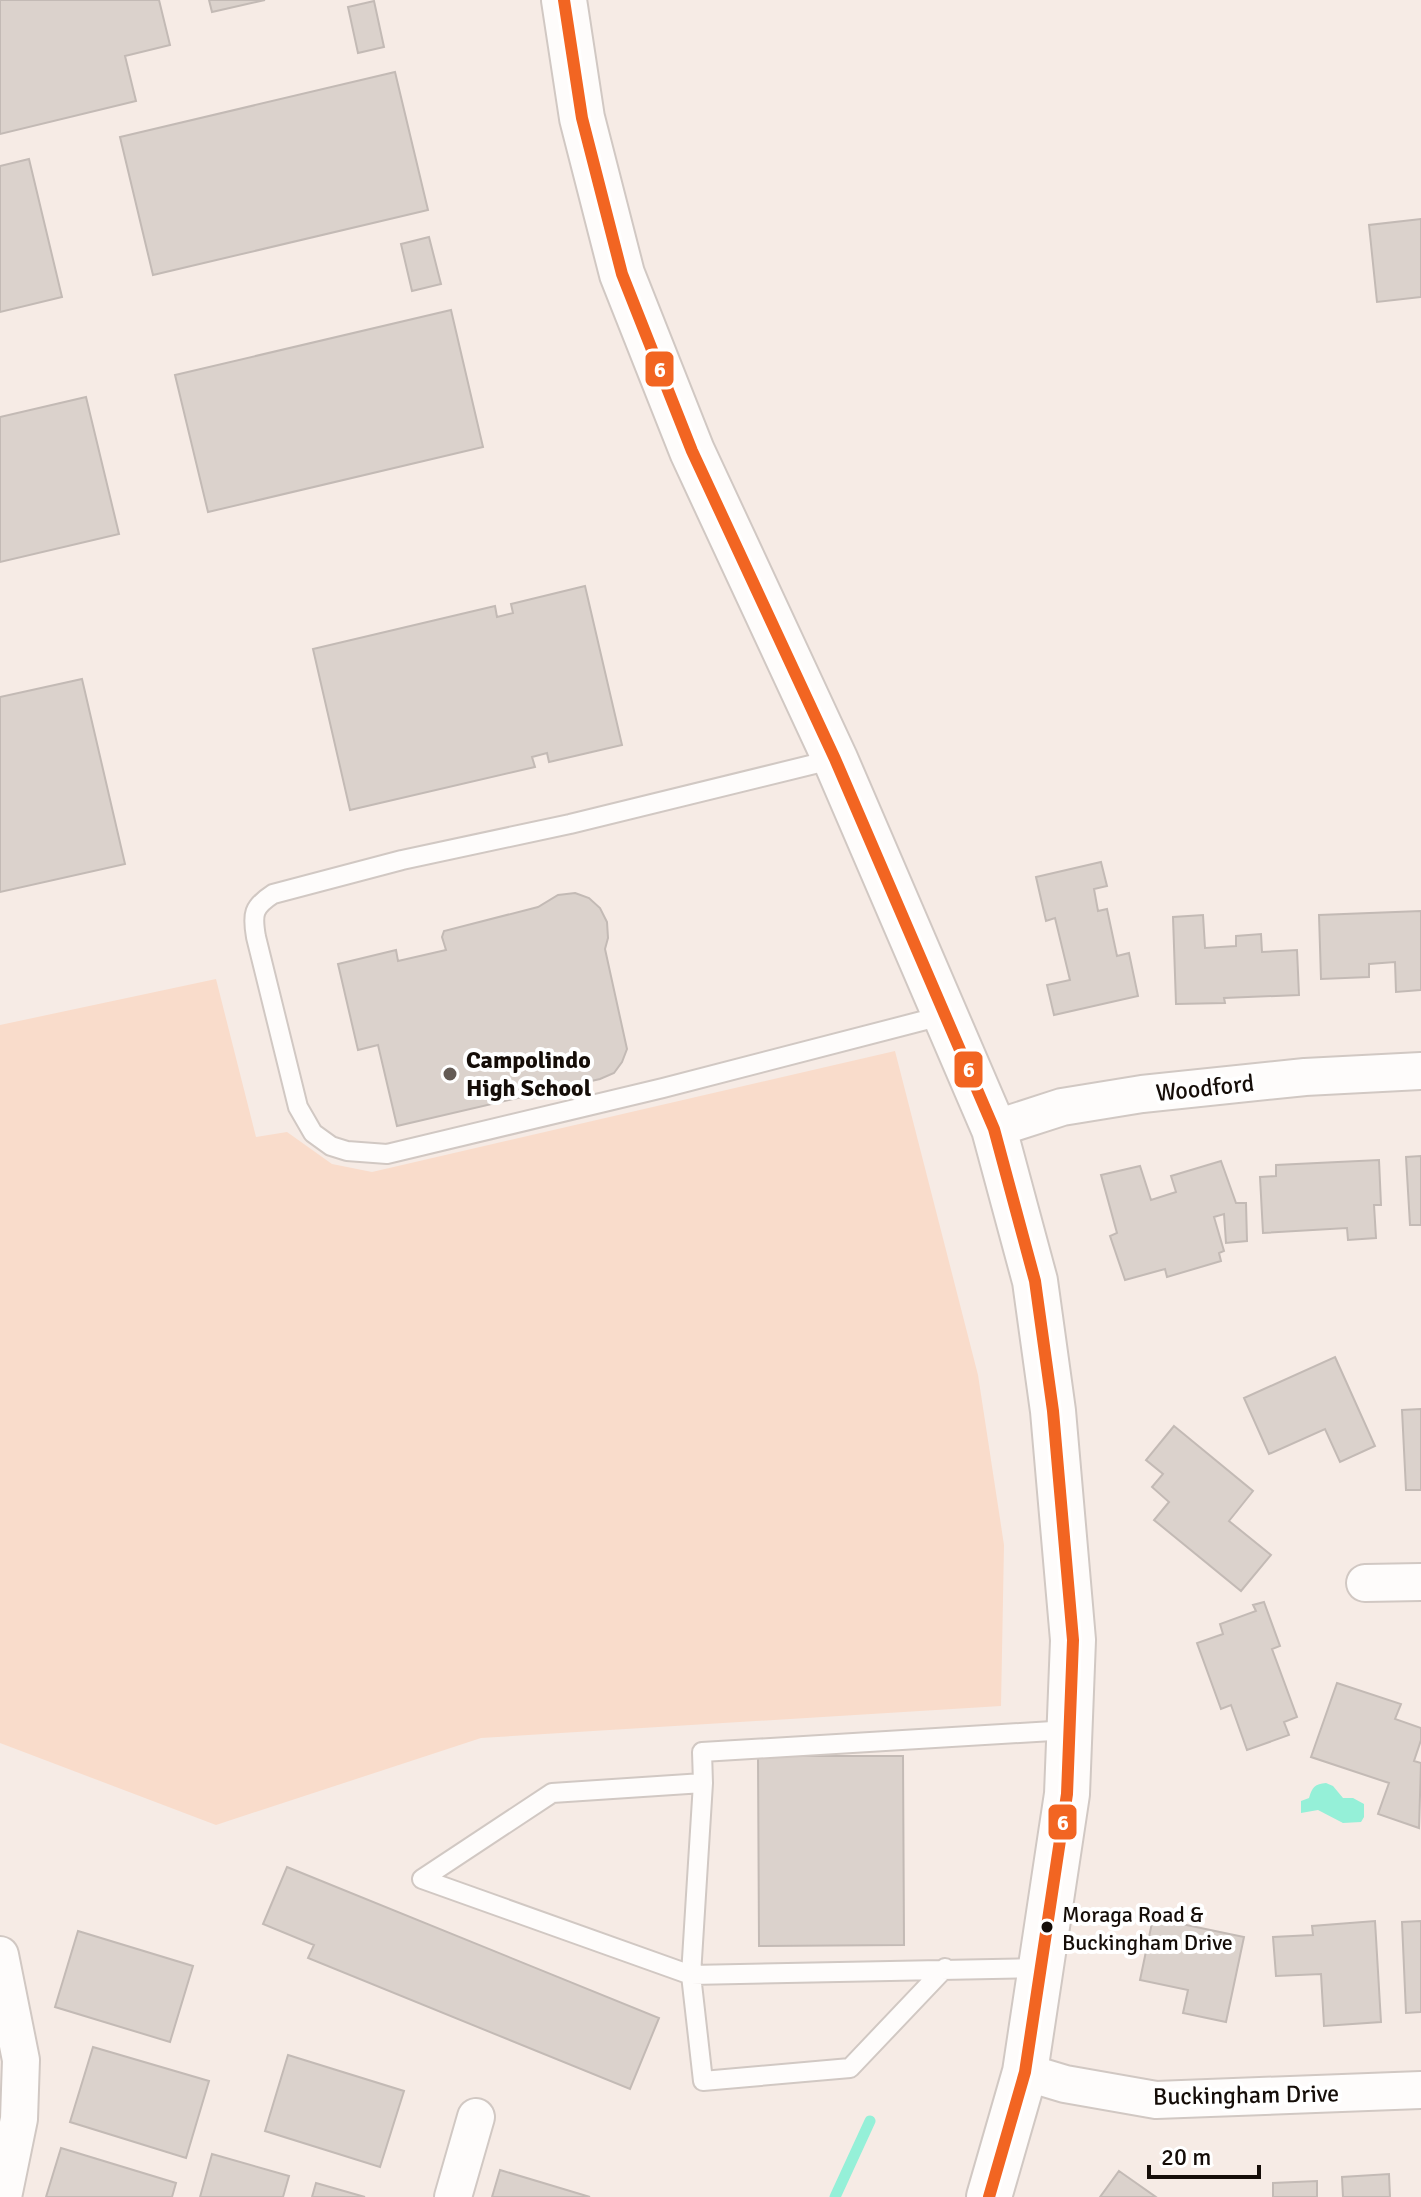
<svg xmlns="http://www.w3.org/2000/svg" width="1421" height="2197" font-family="Signika,sans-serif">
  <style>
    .green { fill: #f9dccb }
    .water { fill: #95f0d8 }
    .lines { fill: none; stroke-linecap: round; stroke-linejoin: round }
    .stream { stroke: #95f0d8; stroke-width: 11 }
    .building { fill: #dbd2cc; stroke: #c3bab5; stroke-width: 2 }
    .lane-casing { stroke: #d1c8c3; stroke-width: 22 }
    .street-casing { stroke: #d1c8c3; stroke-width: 40 }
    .secondary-casing { stroke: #d1c8c3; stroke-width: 48 }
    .lane { stroke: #fefcfb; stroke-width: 18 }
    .street { stroke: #fefcfb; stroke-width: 36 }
    .secondary { stroke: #fefcfb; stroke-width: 44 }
    .bus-1-casing { stroke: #fff; stroke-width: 18 }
    .bus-1 { stroke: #f26522; stroke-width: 12 }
    .poi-dot { fill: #645b55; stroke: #fff; stroke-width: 3 }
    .bus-dot { fill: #150d08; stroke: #fff; stroke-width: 3 }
    .labels { text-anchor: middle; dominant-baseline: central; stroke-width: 8; stroke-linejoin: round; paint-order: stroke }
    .bus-label { font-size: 22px; fill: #150d08; stroke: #fff; text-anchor: start }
    .poi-label { font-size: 24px; font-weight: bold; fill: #150d08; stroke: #fff; text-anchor: start }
    .street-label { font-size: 24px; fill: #150d08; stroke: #fff }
    .line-badge { stroke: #fff; stroke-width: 3 }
    .badge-label { font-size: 22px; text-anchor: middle; font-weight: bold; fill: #fff }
  </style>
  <rect width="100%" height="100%" fill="#f6ebe5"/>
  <path class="green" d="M216,979L256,1137L287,1132L332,1164L372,1172L895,1051L978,1375L1004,1545L1001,1706L481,1738L216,1825L0,1743V1025Z"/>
  <path class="water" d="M1326,1783L1333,1786L1343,1798H1353L1364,1804V1817L1361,1822L1343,1823L1318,1810L1301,1813V1801L1309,1798C1312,1787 1315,1784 1326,1783Z"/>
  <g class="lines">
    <path class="stream" d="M835,2197L870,2121"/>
  </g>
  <path class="building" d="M0,0H159L170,45L125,56L136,101L0,134Z
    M209,0H265L212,12Z
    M374,1L384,47L358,53L348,7Z
    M395,72L428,210L153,275L120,137Z
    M29,159L62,297L0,312V166Z
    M1421,219V297L1377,302L1369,225Z
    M429,237L441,284L412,291L401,244Z
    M451,310L483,447L208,512L175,375Z
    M86,397L119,534L0,562V417Z
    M585,586L622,745L549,762L547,753L532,757L535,767L350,810L313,649L495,606L497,617L513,613L511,604Z
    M82,679L125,864L0,892V697Z
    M1101,862L1107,886L1094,889L1098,911L1107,909L1117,956L1129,953L1138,996L1054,1015L1047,985L1070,980L1055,918L1046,921L1036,877Z
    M575,893L589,898L600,908L607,922L608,938L605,949L627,1049L622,1062L614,1073L600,1079L397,1126L378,1045L358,1050L338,964L396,950L398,961L446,950L442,937L444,931L538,907L558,895Z
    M1421,911V990L1396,992L1395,962L1369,964V977L1321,979L1319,915Z
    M1203,915L1205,948L1236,946V936L1261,934L1262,952L1297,950L1299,995L1224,998L1225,1003L1176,1004L1173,917Z
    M1421,1156V1225H1410L1406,1157Z
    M1379,1160L1381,1205H1374L1376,1238L1348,1240L1347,1228L1263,1233L1260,1177L1276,1176V1165Z
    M1221,1161L1236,1203H1246L1247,1241L1226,1243L1224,1214L1214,1217L1224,1251L1219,1253L1221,1261L1167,1277L1165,1269L1125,1280L1110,1236L1117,1233L1101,1175L1140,1166L1151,1200L1176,1192L1171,1176Z
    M1335,1357L1375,1446L1340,1462L1325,1429L1269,1454L1244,1398Z
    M1421,1409V1490H1406L1402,1410Z
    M1174,1426L1253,1491L1229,1521L1271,1555L1241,1591L1154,1520L1169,1502L1152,1487L1163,1474L1146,1460Z
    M1264,1602L1280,1646L1272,1649L1297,1717L1284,1722L1289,1735L1247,1750L1231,1705L1221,1709L1197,1643L1223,1634L1220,1624L1256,1611L1253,1605Z
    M1337,1683L1401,1704L1395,1719L1421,1728V1740L1414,1761L1421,1763L1419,1828L1378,1814L1389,1783L1311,1757Z
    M758,1756H903L904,1945L759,1946Z
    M287,1867L659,2018L630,2089L308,1958L314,1945L263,1924Z
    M1153,1918L1244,1937L1226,2022L1183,2013L1188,1990L1140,1980Z
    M1375,1921L1381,2022L1324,2026L1321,1974L1276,1976L1273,1937L1313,1935L1312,1926Z
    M1421,1921V2012L1406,2013L1402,1922Z
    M78,1931L193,1966L170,2042L55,2007Z
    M93,2047L209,2081L186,2158L70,2122Z
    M288,2055L404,2091L380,2167L265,2131Z
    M61,2148L176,2183L172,2197H46Z
    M212,2154L289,2176L283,2197H200Z
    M500,2170L590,2197H492Z
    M1119,2171L1156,2197H1100Z
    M1389,2174L1390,2197H1343L1342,2177Z
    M1317,2181V2197H1273V2183Z
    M316,2183L365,2197H312Z"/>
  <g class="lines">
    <g class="lane-casing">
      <path id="lane" d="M835,759L570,824L402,860L273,894C253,907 252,914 256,937L298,1107L313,1133L331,1146L347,1151L387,1154L663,1088L945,1015
        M703,1783L552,1793L422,1879L691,1975L703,2081L850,2068L945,1968
        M1040,1968L691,1975L703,1783L702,1752L1069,1730"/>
    </g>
    <g class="street-casing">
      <path id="street" d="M994,1129L1062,1107L1142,1094L1305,1077L1421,1071
        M1365,1583L1421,1582
        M0,1955L21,2060L19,2119L3,2197
        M1025,2072L1065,2084L1156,2100L1421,2090
        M453,2197L476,2117"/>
    </g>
    <g class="secondary-casing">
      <path id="secondary" d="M564,0L582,118L622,274L692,451L835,759L994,1129L1035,1281L1053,1411L1073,1640L1067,1794L1025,2072L989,2197"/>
    </g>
    <use href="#lane" class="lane"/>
    <use href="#street" class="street"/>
    <use href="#secondary" class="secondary"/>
    <g class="bus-1-casing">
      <path id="bus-1" d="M564,0L582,118L622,274L692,451L835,759L994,1129L1035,1281L1053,1411L1073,1640L1067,1794L1025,2072L989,2197"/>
    </g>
    <use href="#bus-1" class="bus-1"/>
  </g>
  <circle class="poi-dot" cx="450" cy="1074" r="8"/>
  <circle class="bus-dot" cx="1047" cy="1927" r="7"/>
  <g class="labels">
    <g class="bus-label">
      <text x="1062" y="1914">Moraga Road &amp;<tspan x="1062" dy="28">Buckingham Drive</tspan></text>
    </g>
    <g class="poi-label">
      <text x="466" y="1060">Campolindo<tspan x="466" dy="28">High School</tspan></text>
    </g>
    <g class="street-label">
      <text transform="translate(1205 1088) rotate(-6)">Woodford</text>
      <text transform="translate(1246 2095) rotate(-1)">Buckingham Drive</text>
    </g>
  </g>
  <g class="line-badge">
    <rect x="644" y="350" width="31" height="38" rx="8" fill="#f26522"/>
    <rect x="953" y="1050" width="31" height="39" rx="8" fill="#f26522"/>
    <rect x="1047" y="1803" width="31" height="38" rx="8" fill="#f26522"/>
  </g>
  <g class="badge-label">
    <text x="660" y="377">6</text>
    <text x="969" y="1077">6</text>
    <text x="1063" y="1830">6</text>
  </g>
  <path d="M1149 2165v12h110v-12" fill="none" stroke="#150d08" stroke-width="4"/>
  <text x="1161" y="2165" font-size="24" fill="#150d08" stroke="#ffffff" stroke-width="6" paint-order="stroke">20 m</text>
</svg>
